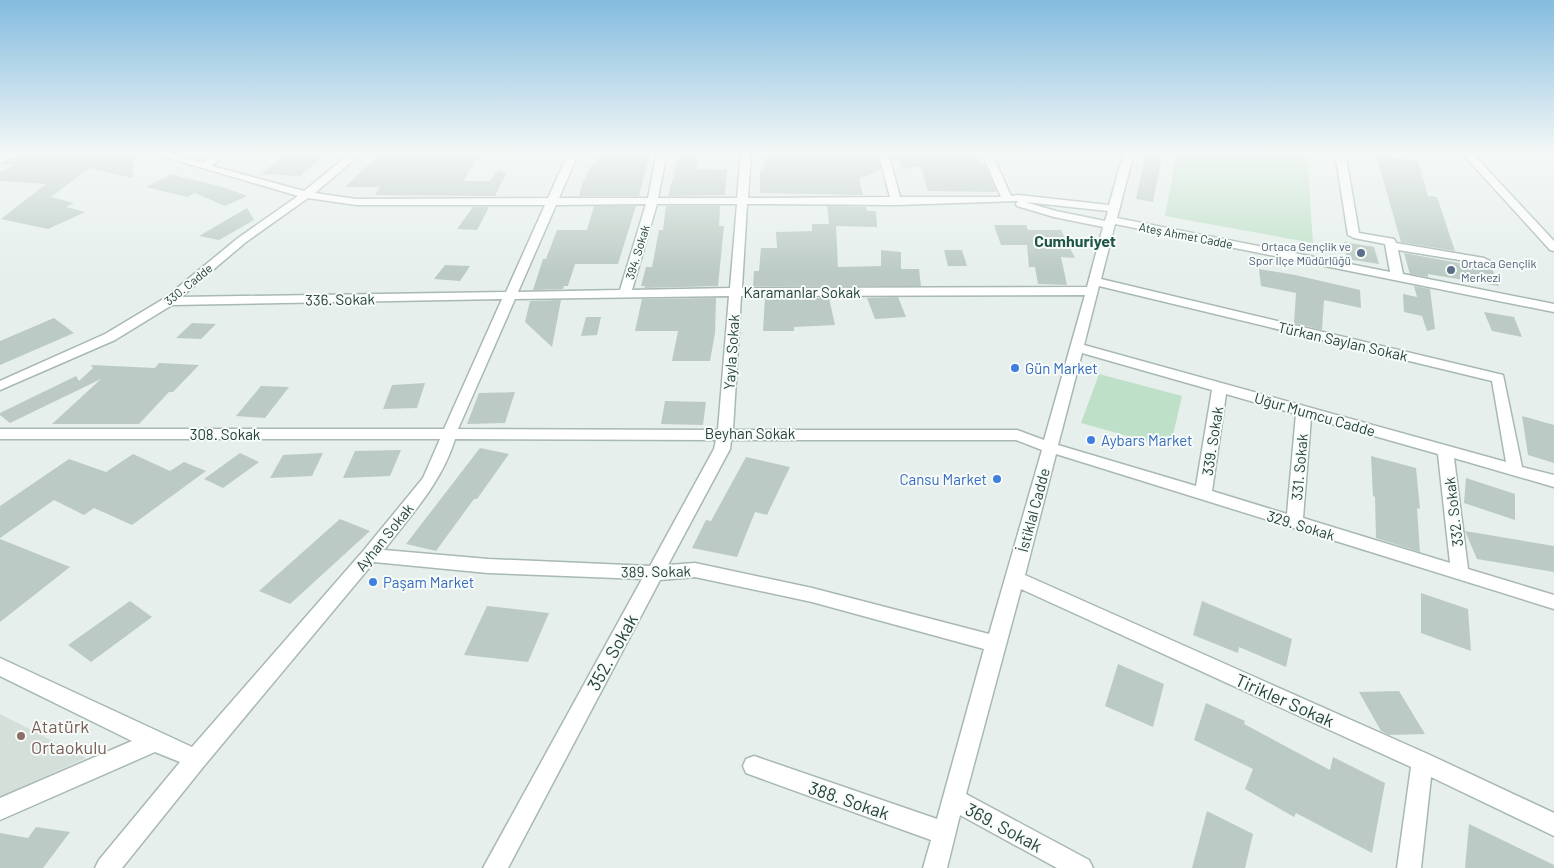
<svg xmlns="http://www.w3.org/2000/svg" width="1554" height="868" font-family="Barlow,sans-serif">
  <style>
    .built { fill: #d4dfda }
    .green { fill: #bfe0c8 }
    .building { fill: #bbcac4 }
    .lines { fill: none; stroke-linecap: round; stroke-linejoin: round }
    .minor-casing { stroke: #a8b8b2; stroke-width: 3 }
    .minor { fill: #fff; fill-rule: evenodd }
    .service-dot { fill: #5c6f8a; stroke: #f7fbf9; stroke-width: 2 }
    .shop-dot { fill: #3f7fe0; stroke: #f7fbf9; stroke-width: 2 }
    .education-dot { fill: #8d6e63; stroke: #f7fbf9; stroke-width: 2 }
    .labels { text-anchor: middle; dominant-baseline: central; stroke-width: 4; stroke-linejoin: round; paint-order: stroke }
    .far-street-label { font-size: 12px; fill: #24423a; stroke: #f7fbf9 }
    .far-service-label { font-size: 12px; fill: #4e5e75; stroke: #f7fbf9; text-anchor: end }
    .street-label { font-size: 15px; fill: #24423a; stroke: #f7fbf9 }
    .shop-label { font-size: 15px; fill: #366cbe; stroke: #f7fbf9; text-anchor: start }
    .far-district-label { font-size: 16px; font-weight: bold; fill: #1f5548; stroke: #f7fbf9 }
    .near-street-label { font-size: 18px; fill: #24423a; stroke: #f7fbf9 }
    .near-education-label { font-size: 18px; fill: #785e54; stroke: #f7fbf9; text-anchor: start }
  </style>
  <rect width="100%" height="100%" fill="#e6efeb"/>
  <path class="built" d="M0,714L86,758L0,797Z"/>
  <path class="green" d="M1177,152H1288L1307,155L1313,243L1165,216Z
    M1099,374L1182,396L1170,448L1081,423Z"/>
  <path class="building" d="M24,152H75L137,156L131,159L134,160L132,178L89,168L51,197L74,203L66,207L85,212L48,229L1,219L46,184L0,181V172L13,165L3,164Z
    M382,152L480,155L463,181H490L498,170L506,174L495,196L375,195L380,187H345Z
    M680,152H698L697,169L727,170L725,195L668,196Z
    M817,152H876L881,169L859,179L863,195L760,193V170L764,169L765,154H817Z
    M890,152H975L981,164H984L997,192L928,191L921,166L902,169L899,160L893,163Z
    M1146,152H1163L1153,202L1136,199Z
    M288,153L325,154L301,176L261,174Z
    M650,153L639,196H579L583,182L592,165H594L598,154Z
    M1376,155L1418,161L1428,196L1437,197L1455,251L1401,242Z
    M169,174L223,187L247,196L225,206L195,193L187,197L146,187L168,176Z
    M594,206H636L618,264H575L568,286H564L563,289L533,290L543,259H546L557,230H587Z
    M666,206H720L719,226H724L718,286L644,288L645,286H641L646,267H652L659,230H663Z
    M827,206L866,207L867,211H876L877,227L836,226L838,267L881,266V250L901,252V269H919L921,286H753L754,271H759L761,248H777L776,232L812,231V224H829Z
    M473,207H489L477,230L457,229Z
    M247,208L254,220L219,240L199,236Z
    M994,225H1026L1028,230H1061L1075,258L1061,257L1067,285L1038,284L1035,267H1029L1027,245H1001Z
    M1344,242L1374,247L1379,264L1347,259Z
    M944,250H962L967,266H948Z
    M1404,253L1492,269L1499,286L1428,274V277L1410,274Z
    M445,265L470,266L460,281L434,279Z
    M1259,269L1295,275L1360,290L1361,308L1324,300L1322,330L1294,323L1296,293L1261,286Z
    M1414,286L1430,289L1435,329L1427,331L1422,316L1404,312L1403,294L1417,297Z
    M898,297L906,317L875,319L867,298Z
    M716,298L715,333L710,361H672L678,331H635L642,299Z
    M765,298H829L835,325L794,327V331H763Z
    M561,300L552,347L525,322L530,301Z
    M1484,312L1514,317L1522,337L1492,331Z
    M586,317H601L597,335L581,336Z
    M54,318L74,333L0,365V341Z
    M192,323L216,324L201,339L176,338Z
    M159,363L199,365L173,392H169L139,424H52L101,379L10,423L0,415V413L76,376L79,381L93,368L91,365L155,368Z
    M425,383L417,408L383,409L392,385Z
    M261,386L289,387L265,418L236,416Z
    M515,392L505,423L467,424L479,393Z
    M665,401L706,402L703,425L661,424Z
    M1522,416L1554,425V463L1528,455Z
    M480,448L509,454L477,499H474L436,551L406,544Z
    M401,450L390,476L343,478L355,451Z
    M240,453L259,462L223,488L204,479Z
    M323,453L312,476L270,478L283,455Z
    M133,454L170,471L184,462L206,471L132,525L94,508L84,515L54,500L0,538V506L69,459L106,472Z
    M1371,456L1416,468L1420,509L1417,508L1420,552L1376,538L1375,497L1373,496Z
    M746,457L790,467L767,515L755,512L737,557L692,548L706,520L711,521Z
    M1466,478L1515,494V520L1464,503Z
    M340,519L370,531L290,604L259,591Z
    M1465,531L1554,546V572L1477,559Z
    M0,539L70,567L0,622Z
    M1421,593L1468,609L1471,651L1421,633Z
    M130,601L152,617L91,662L68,645Z
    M1202,601L1292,639L1286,667L1239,647L1238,653L1193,635Z
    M487,606L549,613L528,662L464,655Z
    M1118,664L1164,684L1153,727L1105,706Z
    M1399,691L1425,734L1389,735L1381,731L1359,692Z
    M1206,703L1245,721L1244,724L1330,770L1333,757L1385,783L1372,853L1296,813L1294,817L1245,789L1253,769L1194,740Z
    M1207,811L1253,834L1245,868H1192Z
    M1469,824L1554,865V868H1465Z
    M36,827L70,832L43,868H0V833L28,838Z"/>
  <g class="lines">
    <g class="minor-casing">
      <path id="minor" d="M10,152H22L0,164V157Z
        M148,152H163L203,163L216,152H226L212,166L304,191L352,152H363L315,193L356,199L548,198L569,152H579L559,198H648L657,152H667L658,198H737L741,152H751L748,198L890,197L878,152H888L900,197H1001L981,152H991L1011,196L1018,195L1109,205L1124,152H1134L1117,218L1390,272L1385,244L1354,238L1348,235L1335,152H1345L1359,233L1394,239L1396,243L1484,258L1490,261L1484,264L1398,250L1403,274L1554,304V312L1115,224L1101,279L1503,375L1522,467L1554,475V487L1454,458L1468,569L1554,595V609L1056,454L1025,575L1430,755L1554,813V836L1431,777L1421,868H1397L1411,767L1021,589L966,794L1089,860L1093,868H1057L960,815L947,868H923L931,840L754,776L746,773L743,766L746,759L754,756L937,819L984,649L812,602L695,577L660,580L508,868H483L642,579L488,573L374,562L204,766L122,868H95L99,860L180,762L155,752L0,820V798L132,741L0,676V658L192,747L364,550L423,478L440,439H0V429H444L502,299L172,305L115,340L0,390V381L105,334L165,298L238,238L298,196ZM308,198L356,205H545L506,292L181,297L246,242ZM1018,201L1016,204L1017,206L1054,217L1103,227L1087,287L742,288L747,204L896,205ZM1025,202L1108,211L1105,221L1056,211ZM646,204L620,290L518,292L556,205ZM657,204H737L730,288L632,290ZM1099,286L1492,381L1506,462L1084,345ZM1085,295L1044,440L1017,430H733L741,296ZM729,296L718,430L458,429L515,299ZM1082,353L1212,390L1196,486L1058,445ZM1226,394L1296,414L1287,514L1212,491ZM1311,418L1438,454L1450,563L1303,518ZM455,439L716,440L714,449L650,566L488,559L384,550C411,515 442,482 455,439ZM731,440H1016L1042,450L989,634L812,588L695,563L668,565L730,449Z
        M1461,152H1471L1554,241V251L1550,250Z"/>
    </g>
    <use href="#minor" class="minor"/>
  </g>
  <linearGradient id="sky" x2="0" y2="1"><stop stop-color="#84bce0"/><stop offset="0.56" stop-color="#f4f8f6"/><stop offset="1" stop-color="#f4f8f6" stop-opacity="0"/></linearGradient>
  <rect width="1554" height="273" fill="url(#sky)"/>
  <g class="service-dot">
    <circle cx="1361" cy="253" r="5"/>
    <circle cx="1451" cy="270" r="5"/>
  </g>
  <g class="shop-dot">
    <circle cx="1015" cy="368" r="5"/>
    <circle cx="1091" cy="440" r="5"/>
    <circle cx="997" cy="479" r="5"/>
    <circle cx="373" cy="582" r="5"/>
  </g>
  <circle class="education-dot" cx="21" cy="736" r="5"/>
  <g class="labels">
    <g class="far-street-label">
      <text transform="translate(1186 235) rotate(11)">Ateş Ahmet Cadde</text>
      <text transform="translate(637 252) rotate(-73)">394. Sokak</text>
      <text transform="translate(188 284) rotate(-39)">330. Cadde</text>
    </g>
    <g class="far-service-label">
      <text x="1351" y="246">Ortaca Gençlik ve<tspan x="1351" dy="14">Spor İlçe Müdürlüğü</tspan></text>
      <text x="1461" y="263" text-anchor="start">Ortaca Gençlik<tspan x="1461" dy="14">Merkezi</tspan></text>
    </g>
    <g class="street-label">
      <text x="802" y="292">Karamanlar Sokak</text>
      <text transform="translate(340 299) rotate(-1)">336. Sokak</text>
      <text transform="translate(1343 341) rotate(13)">Türkan Saylan Sokak</text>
      <text transform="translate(731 352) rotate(-86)">Yayla Sokak</text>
      <text transform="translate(1315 414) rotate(16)">Uğur Mumcu Cadde</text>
      <text x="750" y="433">Beyhan Sokak</text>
      <text x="225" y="434">308. Sokak</text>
      <text transform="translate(1212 441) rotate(-81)">339. Sokak</text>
      <text transform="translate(1299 467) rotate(-85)">331. Sokak</text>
      <text transform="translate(1033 510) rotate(-75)">İstiklal Cadde</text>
      <text transform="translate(1453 512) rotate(-97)">332. Sokak</text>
      <text transform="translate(1301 525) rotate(17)">329. Sokak</text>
      <text transform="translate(384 537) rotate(-51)">Ayhan Sokak</text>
      <text transform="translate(656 571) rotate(-1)">389. Sokak</text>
    </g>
    <g class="shop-label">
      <text x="1025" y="368">Gün Market</text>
      <text x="1101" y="440">Aybars Market</text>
      <text x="987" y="479" text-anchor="end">Cansu Market</text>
      <text x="383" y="582">Paşam Market</text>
    </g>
    <g class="far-district-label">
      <text x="1075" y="240">Cumhuriyet</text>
    </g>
    <g class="near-street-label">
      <text transform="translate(612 652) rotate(-61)">352. Sokak</text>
      <text transform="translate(1285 700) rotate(24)">Tirikler Sokak</text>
      <text transform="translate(849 800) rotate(19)">388. Sokak</text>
      <text transform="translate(1004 827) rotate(28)">369. Sokak</text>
    </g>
    <g class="near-education-label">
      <text x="31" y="726">Atatürk<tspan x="31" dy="21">Ortaokulu</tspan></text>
    </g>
  </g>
</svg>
